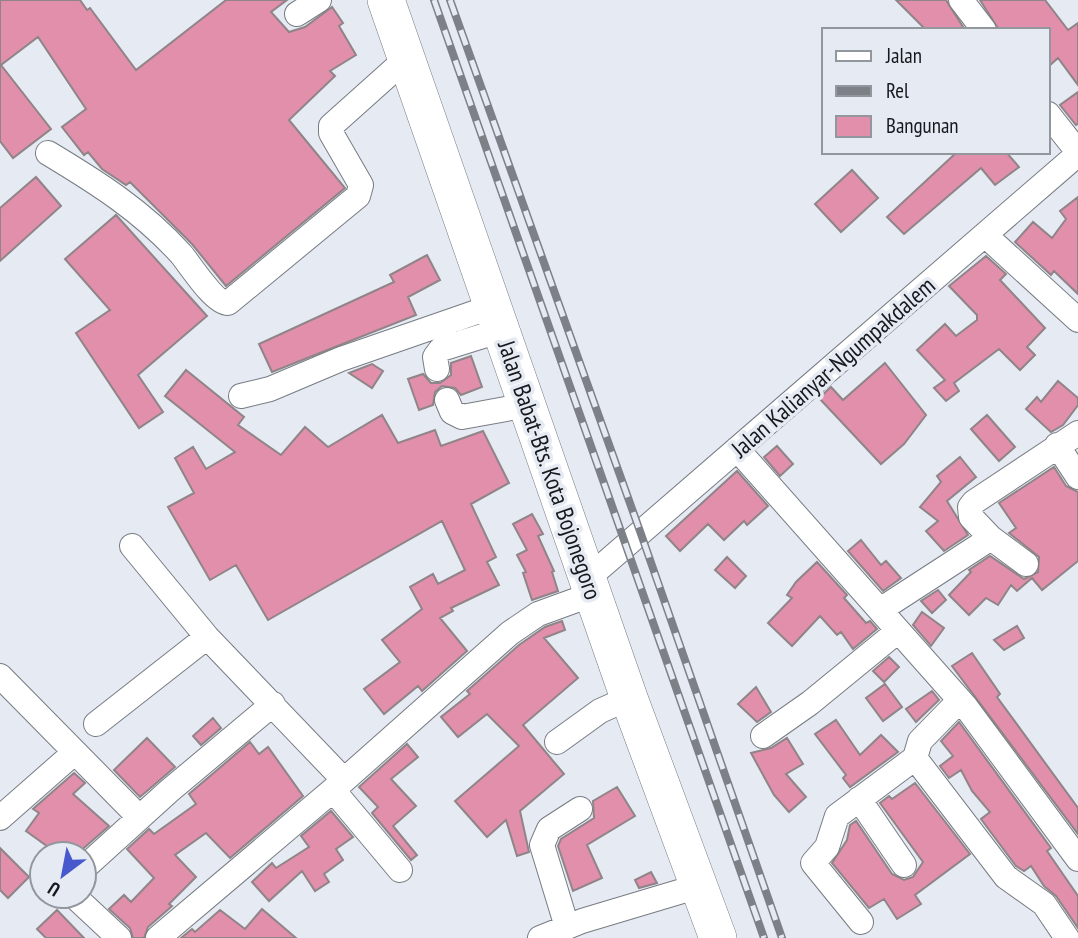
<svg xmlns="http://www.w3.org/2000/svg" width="1078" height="938" font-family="'PT Sans Narrow',sans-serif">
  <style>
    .building { fill: #e28fab; stroke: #8f8487; stroke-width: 2 }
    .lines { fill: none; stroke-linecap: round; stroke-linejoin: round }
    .minor-casing { stroke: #777c83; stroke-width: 26 }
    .highway-casing { stroke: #777c83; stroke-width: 38 }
    .minor { stroke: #fff; stroke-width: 24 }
    .highway { stroke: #fff; stroke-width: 37 }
    .rail-casing { stroke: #7d8086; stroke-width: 8 }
    .rail { stroke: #e5eaf3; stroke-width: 5; stroke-dasharray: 16; stroke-linecap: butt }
    .labels { text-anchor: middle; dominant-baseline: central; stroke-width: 7; stroke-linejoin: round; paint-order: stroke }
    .street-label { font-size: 24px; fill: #16181b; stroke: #e5eaf3 }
  </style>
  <rect width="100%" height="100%" fill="#e5eaf3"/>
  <path class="building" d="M0,0H80L87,10L90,8L136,70L226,0H287L271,12L289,32L305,27L332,7L343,23L339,26L356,55L330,71L335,76L289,120L345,188L226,286L192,244L130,182L126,185L102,169L88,152L84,155L62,127L86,109L38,37L1,65L51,129L13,158L0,141Z
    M896,0H946L965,30H926Z
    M980,0H1045L1068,30L1078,23V85L1058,58L1048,67V30H999Z
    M1078,92V124L1076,125L1060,105Z
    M957,152H1006L1019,167L995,185L981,168L904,234L887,217Z
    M852,170L878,198L841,232L815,204Z
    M36,177L61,206L0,261V208Z
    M1078,197V294L1054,271L1051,275L1015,242L1033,222L1052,238L1066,219L1060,211Z
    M116,215L207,316L138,375L163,412L139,428L76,333L110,310L65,259Z
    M427,255L440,280L408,297L416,315L272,372L259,344L394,282L390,275Z
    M986,256L1006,274L1000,280L1045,328L1027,347L1035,355L1020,370L999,349L954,383L959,391L946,401L934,388L945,380L917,350L945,324L956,336L977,320V315L949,286Z
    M471,356L482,387L461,395L455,388L442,386L435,392L433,405L419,410L408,379L423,374L431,383H440L451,375V363Z
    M885,363L926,415L904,444L881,464L819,398L831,387L843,400Z
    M372,364L383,371L372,388L349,373Z
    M186,370L244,417L238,425L281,455L305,427L328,447L382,415L398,443L435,430L441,446L483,431L509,483L471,504L496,557L487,562L499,585L451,608L453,611L440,618L467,651L422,691L418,686L384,714L364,689L400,662L382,640L422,609L410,587L433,574L438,584L465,570L442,521L268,620L236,565L210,580L168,507L194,493L175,458L193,447L206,469L235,452L165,396Z
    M1058,381L1078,398V405L1063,425L1051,432L1026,409L1037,397L1041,402Z
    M987,415L1015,447L999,461L971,429Z
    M777,446L793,464L780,476L764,457Z
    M960,457L976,477L947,501L968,535L944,551L926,531L938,521L920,507L941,482L937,476Z
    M1054,467L1066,486L1078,492V561L1042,590L1032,578L1017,591L1011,585L998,605L986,598L969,615L949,595L971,572L969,570L990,556L1024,579L1038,572L1039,557L1009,533L1016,528L999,503Z
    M737,471L768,506L747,525L744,521L724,540L708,524L680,551L666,536Z
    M532,514L543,534L538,536L554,571L552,572L558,591L532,600L523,573L526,572L517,555L527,550L513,524Z
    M861,540L881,565L886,561L901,578L883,591L848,551Z
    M727,557L746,576L735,588L715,570Z
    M817,562L847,595L844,598L866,623L870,621L877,629L853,649L841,632L837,635L820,616L792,646L768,623L792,598L787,595L796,582Z
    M938,590L946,600L932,613L921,601Z
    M922,612L944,628L931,646L913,625Z
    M562,621L565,630L544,638L578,678L523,725L564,774L520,811L529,852L517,856L506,820L487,837L455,801L519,746L487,714L458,737L441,717L470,694L467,691L519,645L545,627Z
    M1017,626L1024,638L1004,650L994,640Z
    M972,653L1000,694L997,697L1078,808V834L952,666Z
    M889,657L899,667L884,682L873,671Z
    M885,684L902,707L883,721L866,698Z
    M756,687L771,712L757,722L738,704Z
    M932,691L939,700L916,722L906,709Z
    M213,718L221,728L201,745L193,736Z
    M836,720L860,755L881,735L898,752L850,787L843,778L846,775L815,734Z
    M959,722L1051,848L1047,851L1078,896V928L1056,896L1044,886L1031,866L1024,871L1016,866L981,819L990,812L972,791L961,770L949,778L940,766L953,756L941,741Z
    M147,738L175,767L140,797L114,770Z
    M787,738L803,764L786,774L806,797L789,812L774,795L751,753L771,748Z
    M250,742L259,754L268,747L303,796L230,858L206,833L175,855L196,877L169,904L172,906L148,927L144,938H133L130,928L109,909L124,895L131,902L154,878L127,849L149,829L154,834L196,804L189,794Z
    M407,744L418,757L391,779L416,806L393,826L417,855L411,860L372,813L378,807L359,787Z
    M74,773L85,783L73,794L109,826L77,854H58L26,831L39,813L33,809Z
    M915,783L970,854L915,895L921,904L897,919L884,899L869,908L832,863L847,840L850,825L856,821L892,874L904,880L913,877L923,862L880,803L889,796L892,799Z
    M617,787L635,816L587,845L602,878L573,891L558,846L561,839L594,818L593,801Z
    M331,811L353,837L336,849L343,860L324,874L329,882L315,891L302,871L269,901L252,882L272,863L276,868L309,847L301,836Z
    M0,848L29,877L8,898L0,890Z
    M651,872L657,883L639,888L635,880Z
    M262,909L296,938H181L192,929L195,932L220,910L245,929Z
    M57,910L84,938H46L37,929Z"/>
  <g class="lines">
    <g class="minor-casing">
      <path id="minor" d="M961,0L984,30
        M297,14L319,0
        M1048,114L1078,152
        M48,153C98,183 142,211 181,254C191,266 214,303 228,303L358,196L361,185L331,133V126L407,58
        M985,235L1078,320
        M437,369L435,357L441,349L502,330
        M241,396L270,389L341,359L494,306
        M447,400L452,412L462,417L528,405
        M1057,445L1078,477
        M737,449L966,707L1078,859
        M991,538L1026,564
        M132,546L207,637
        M587,579L1078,154
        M880,610L991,538L971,517L970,507L974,502L1078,433
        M0,676L139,817
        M960,700L920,741L915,758L1006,877L1044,904L1067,938
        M96,724L207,637L344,780
        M763,736L810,703L898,631
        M557,742L600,711L629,698
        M333,790L400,870
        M859,799L904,865
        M0,818L74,753
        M84,868L169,791L273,704
        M74,896L119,938
        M861,922L813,863L827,847L837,816L915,758
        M567,927L542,845L549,829L580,809
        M158,938L333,790L510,633L538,614L593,594
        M540,938L582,921L699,886"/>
    </g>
    <g class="highway-casing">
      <path id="highway" d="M386,0L629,698L718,938"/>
    </g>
    <use href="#minor" class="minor"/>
    <use href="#highway" class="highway"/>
    <g class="rail-casing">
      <path id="rail" d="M434,0L764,938
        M450,0L641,534L782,938"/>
    </g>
    <use href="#rail" class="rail"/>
  </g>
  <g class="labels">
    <g class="street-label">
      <text transform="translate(833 367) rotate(-41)">Jalan Kalianyar-Ngumpakdalem</text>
      <text transform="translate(550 470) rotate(71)">Jalan Babat-Bts. Kota Bojonegoro</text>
    </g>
  </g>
  <rect x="822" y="28" width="228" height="126" fill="#e5eaf3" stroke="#92969d" stroke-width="2"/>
  <rect x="836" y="51" width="35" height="10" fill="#ffffff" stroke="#92969d" stroke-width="2"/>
  <text x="886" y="63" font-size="21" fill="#16181b">Jalan</text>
  <rect x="836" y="86" width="35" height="10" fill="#7d8086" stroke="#92969d" stroke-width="2"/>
  <text x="886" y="98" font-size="21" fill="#16181b">Rel</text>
  <rect x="836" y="116" width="35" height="21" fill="#e28fab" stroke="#92969d" stroke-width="2"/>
  <text x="886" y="133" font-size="21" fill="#16181b">Bangunan</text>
  <g transform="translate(63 875) rotate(212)"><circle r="33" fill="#e5eaf3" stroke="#92969d" stroke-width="2"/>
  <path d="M0-5L12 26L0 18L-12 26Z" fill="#4858cd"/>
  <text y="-10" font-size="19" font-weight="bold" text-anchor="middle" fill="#16181b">U</text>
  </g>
</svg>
